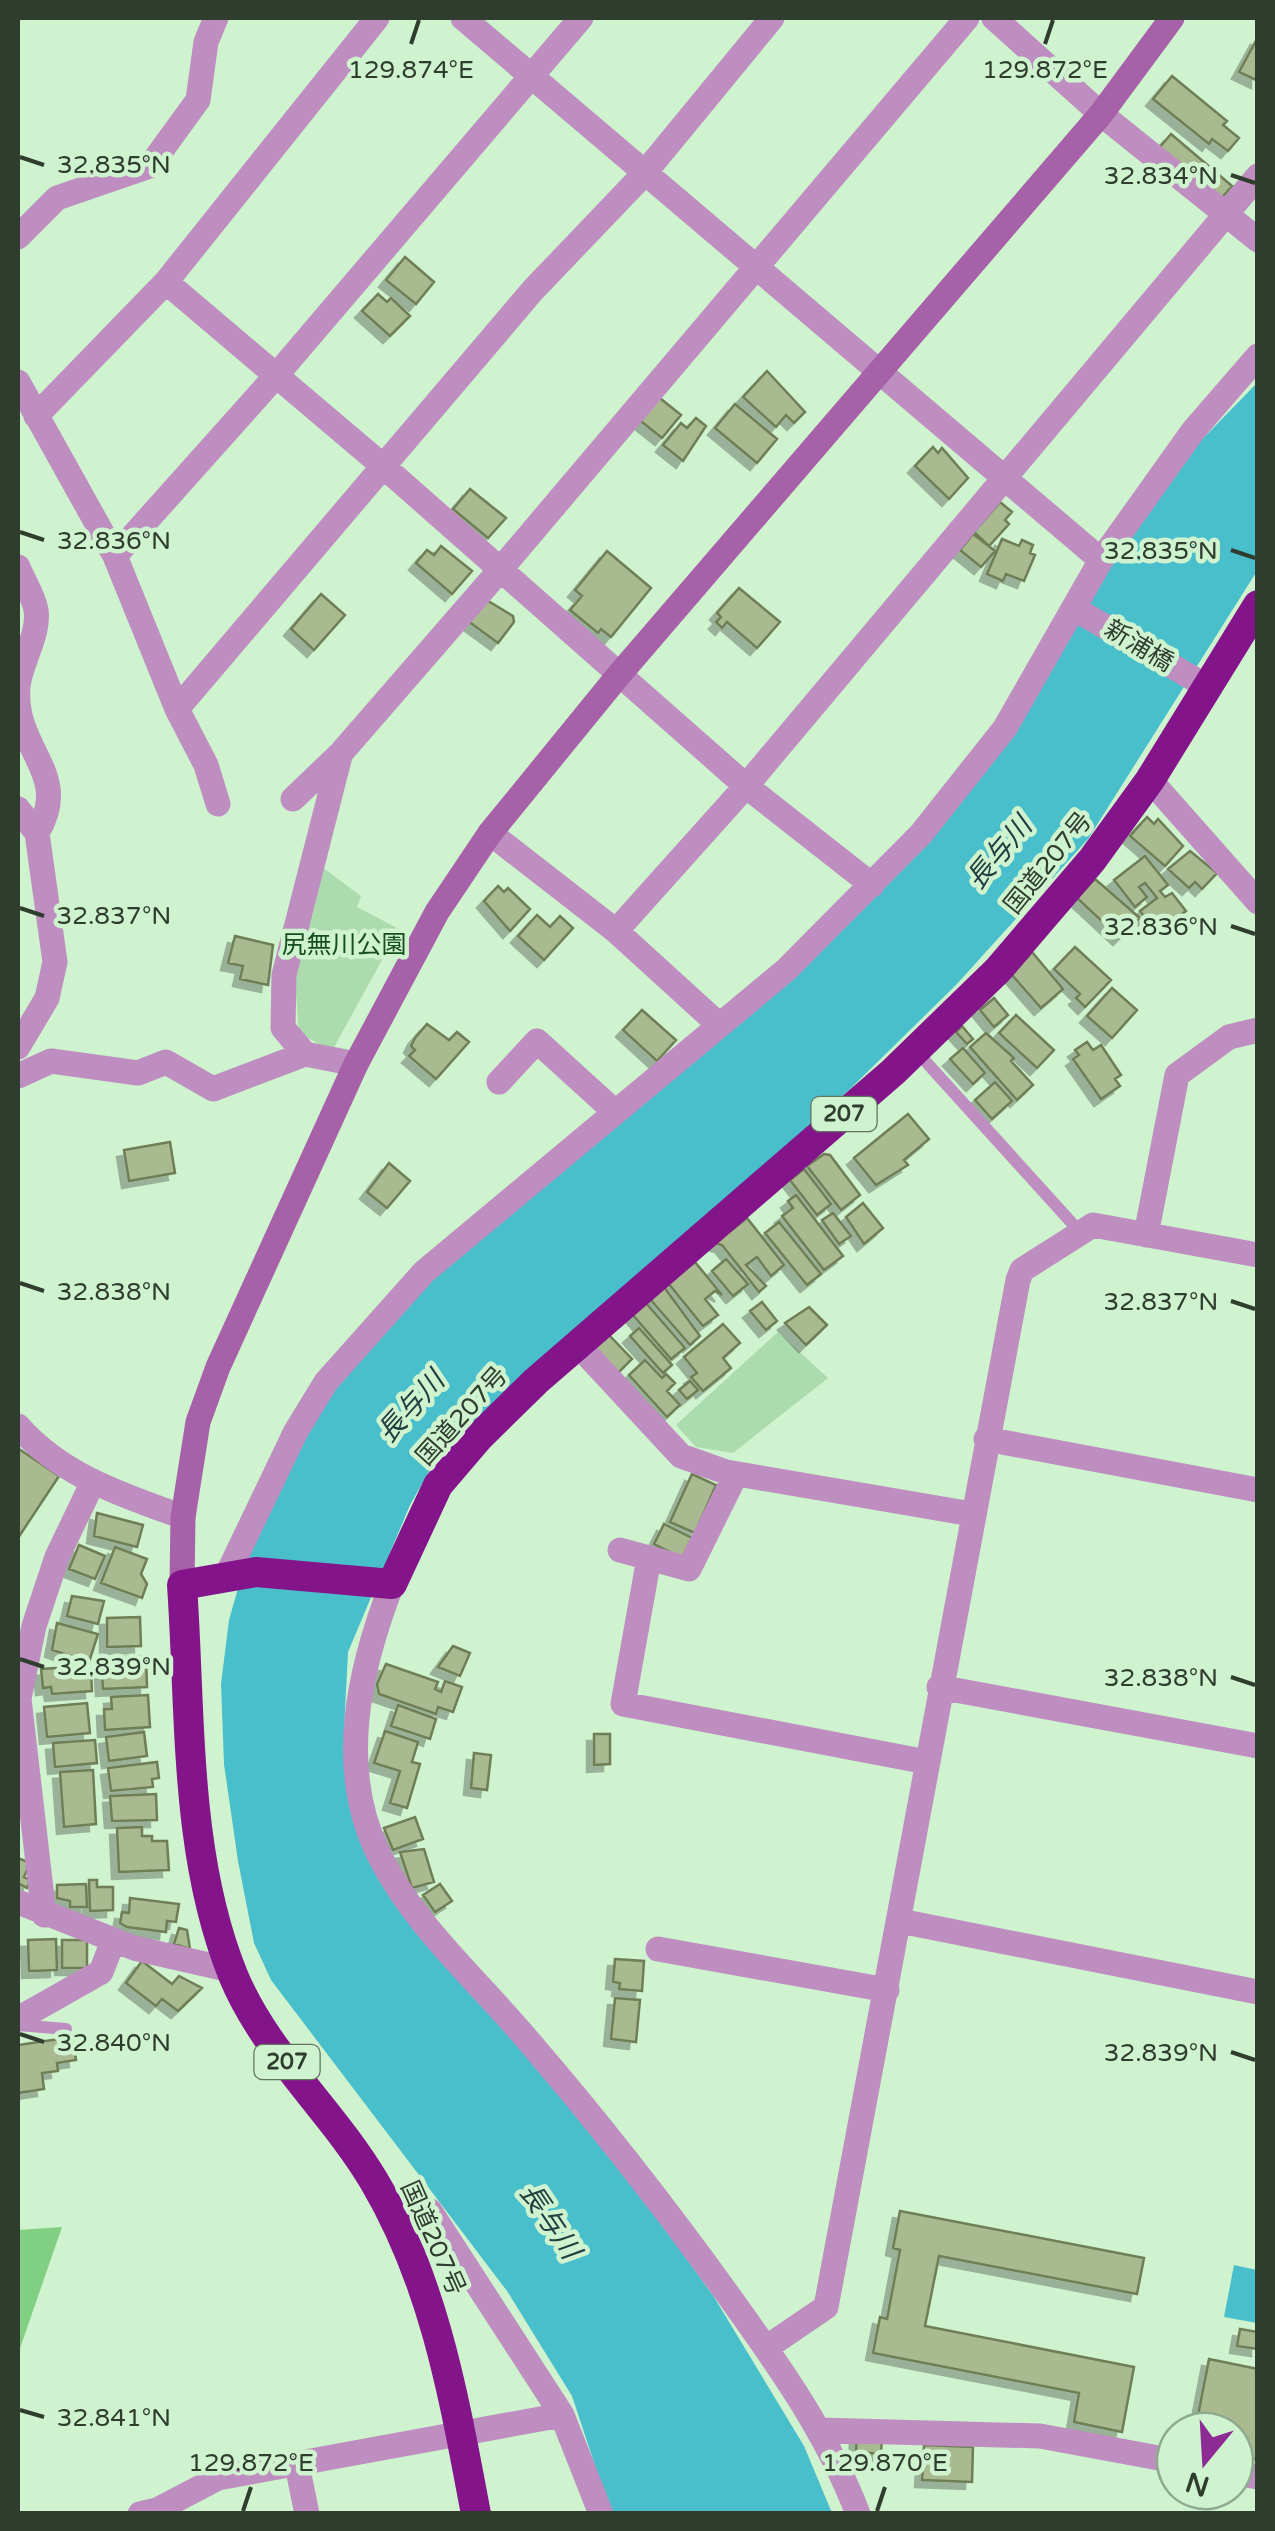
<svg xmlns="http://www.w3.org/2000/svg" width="1275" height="2531" font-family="'Varela Round','Noto Sans JP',sans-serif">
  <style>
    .green { fill: #acdbad }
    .forest { fill: #80cf83 }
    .water { fill: #4abfcc }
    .building { fill: #a9b990; stroke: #6f7e57; stroke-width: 2.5; filter: url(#shadow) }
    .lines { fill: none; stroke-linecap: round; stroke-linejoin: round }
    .lane { stroke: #bd8ebf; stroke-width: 12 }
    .street { stroke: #bd8ebf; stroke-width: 25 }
    .secondary { stroke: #a661a9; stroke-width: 25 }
    .highway { stroke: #83148a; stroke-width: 30 }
    .ticks { fill: none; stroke: #2f3d2f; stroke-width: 4 }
    .labels { text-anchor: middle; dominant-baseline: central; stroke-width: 9; stroke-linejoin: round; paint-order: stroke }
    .shield { fill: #cff2cf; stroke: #5f735f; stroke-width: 2.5 }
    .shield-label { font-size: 22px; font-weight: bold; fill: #2f3d2f }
    .street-label { font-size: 25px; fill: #2f3d2f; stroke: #cff2cf }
    .park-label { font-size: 25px; fill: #174e1d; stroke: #cff2cf }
    .water-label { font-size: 28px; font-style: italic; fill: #233d40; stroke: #cff2cf }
    .ticks-label { font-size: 25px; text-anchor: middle; fill: #2f3d2f; stroke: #cff2cf; stroke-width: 9; stroke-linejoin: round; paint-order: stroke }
  </style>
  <defs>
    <filter id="shadow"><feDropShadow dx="-7" dy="7" stdDeviation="0" flood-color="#0004"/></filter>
  </defs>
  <rect width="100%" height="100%" fill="#cff2cf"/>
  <path class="green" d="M323,868L361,896L357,907L399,929L332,1051L299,1033L295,982Z
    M778,1332L828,1378L733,1453L696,1447L676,1425Z"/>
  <path class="forest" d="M62,2227L18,2354V2230Z"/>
  <path class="water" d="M1257,383V571L1088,839L956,985L850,1089L473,1423L428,1473L410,1505L348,1652L344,1730L351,1785L371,1856L558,2079L714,2297L804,2446L832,2513L611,2514L572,2396L507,2291L271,1980L254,1943L238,1861L224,1764L221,1684L229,1620L250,1546L294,1454L334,1385L434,1277L881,891L1181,461Z
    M1234,2265L1257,2270V2323L1224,2317Z"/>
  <path class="building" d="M1258,37V81L1239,72Z
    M1172,76L1227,121L1223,125L1239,138L1228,151L1212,139L1209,144L1153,99Z
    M1171,134L1232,186L1220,200L1159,148Z
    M405,257L434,282L416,304L386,280Z
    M378,294L387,302L391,298L410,316L390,336L362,311Z
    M767,371L805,412L794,423L786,415L776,427L743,397Z
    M656,395L681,415L662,438L637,418Z
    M735,404L777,439L757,463L715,428Z
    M696,418L706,426L683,461L663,445L681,423L687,428Z
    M933,447L938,453L942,448L968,478L949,499L915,466Z
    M470,489L506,518L488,538L453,509Z
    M1000,502L1012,512L1005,520L1009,524L989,546L974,532Z
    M973,534L995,551L981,567L960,550Z
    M1002,539L1019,546L1022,540L1033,545L1030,553L1035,555L1024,581L1006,574L1003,581L987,574Z
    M441,546L472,571L452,594L416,563L427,550L434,555Z
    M607,551L651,588L611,637L601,629L598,633L570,610L582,596L575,590Z
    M739,588L780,622L757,648L727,622L722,628L716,622L721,617L717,613Z
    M321,594L345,615L314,650L291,629Z
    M485,599L513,616L514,622L498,643L468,621Z
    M1147,817L1154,824L1158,819L1183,846L1165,866L1130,836Z
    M1190,851L1217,873L1202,889L1195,882L1189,888L1168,869Z
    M1145,856L1168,885L1160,891L1165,897L1172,893L1186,911L1171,922L1165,915L1151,926L1140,911L1157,898L1145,883L1139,887L1147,897L1135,907L1114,880Z
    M1095,879L1140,918L1120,938L1077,898Z
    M498,886L504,892L508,888L530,909L510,931L484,901Z
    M537,915L550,927L560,916L573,928L544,960L518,936Z
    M235,936L273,945L268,985L240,979L243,966L228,963Z
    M1075,947L1111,980L1085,1007L1076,998L1080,994L1054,969Z
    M1032,952L1063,989L1041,1008L1012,975Z
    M1112,988L1137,1010L1112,1038L1087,1016Z
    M994,998L1008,1015L994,1027L980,1010Z
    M642,1010L676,1040L657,1061L623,1030Z
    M1016,1015L1054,1050L1037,1068L999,1033Z
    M427,1024L449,1040L457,1032L469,1042L436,1079L409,1056L415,1050L411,1046L415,1038Z
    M962,1026L973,1039L967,1044L956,1032Z
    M986,1033L1014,1058L1011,1061L1033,1085L1017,1100L970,1047Z
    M1087,1042L1093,1050L1101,1045L1121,1075L1115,1079L1120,1086L1101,1099L1073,1059L1079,1055L1075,1050Z
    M963,1048L985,1073L973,1084L950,1059Z
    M995,1082L1012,1101L992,1119L975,1100Z
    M908,1114L929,1139L904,1160L908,1165L876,1185L854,1158Z
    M170,1142L175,1173L129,1181L124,1150Z
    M824,1154L830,1155L860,1195L841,1210L807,1166Z
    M389,1163L410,1181L387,1208L367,1192Z
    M804,1169L831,1204L817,1215L790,1180Z
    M796,1195L843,1256L824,1270L782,1216L793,1208L788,1201Z
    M863,1203L883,1228L864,1244L846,1217Z
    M833,1213L851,1236L839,1244L822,1220Z
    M747,1218L784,1265L771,1276L757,1257L746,1265L766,1286L759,1292L722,1245L715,1243Z
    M779,1222L821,1274L807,1285L765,1233Z
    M726,1259L748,1284L733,1296L712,1271Z
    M695,1262L722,1295L715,1291L705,1299L718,1315L703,1326L668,1283Z
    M664,1287L700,1336L690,1345L650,1299Z
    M762,1302L777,1321L766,1330L750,1311Z
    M646,1303L685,1348L671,1359L632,1314Z
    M809,1307L827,1325L806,1345L785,1323Z
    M723,1324L740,1343L723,1358L731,1368L703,1391L691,1377L697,1373L684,1357Z
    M639,1328L672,1365L663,1373L630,1336Z
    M609,1335L632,1359L618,1373L595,1348Z
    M645,1360L662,1378L666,1374L675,1383L667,1391L680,1405L667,1417L629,1375Z
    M690,1381L698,1390L687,1399L679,1390Z
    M19,1449L59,1476L18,1538V1451Z
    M692,1474L716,1485L695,1533L670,1522Z
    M97,1513L143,1525L137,1547L94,1536Z
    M664,1524L692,1538L682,1558L654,1544Z
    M79,1545L105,1556L95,1579L69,1569Z
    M115,1547L147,1559L141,1574L147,1584L142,1598L101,1583Z
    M72,1596L104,1601L98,1624L67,1616Z
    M140,1617L141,1646L107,1647V1618Z
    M57,1623L98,1634L89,1662L52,1650Z
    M453,1646L470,1653L460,1676L438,1667Z
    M146,1656L147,1687L103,1689L101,1658Z
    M386,1664L438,1682L435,1689L441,1692L445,1681L462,1687L453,1712L438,1707L436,1714L379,1694L377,1684Z
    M70,1667L71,1674L91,1673L92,1691L52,1694L51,1687L43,1688L41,1669Z
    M148,1695L150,1727L105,1730L104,1709H112L111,1697Z
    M87,1703L90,1733L47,1737L44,1707Z
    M398,1705L436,1719L430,1739L391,1726Z
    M385,1731L418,1742L412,1762L420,1764L407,1808L390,1803L400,1771L374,1763Z
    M144,1732L147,1756L109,1761L106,1737Z
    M594,1734H610V1764L594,1765Z
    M95,1740L97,1763L55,1767L53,1743Z
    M474,1753L491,1755L487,1790L471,1788Z
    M157,1762L159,1778L152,1779L153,1787L111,1791L108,1768Z
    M93,1770L96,1824L64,1827L60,1772Z
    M156,1794L157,1820L112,1821L110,1796Z
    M415,1817L423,1839L393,1850L384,1828Z
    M142,1827V1836H152V1841H167L169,1870L119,1872L117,1828Z
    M424,1849L434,1882L412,1888L400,1852Z
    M18,1858L30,1863L24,1877L31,1880L27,1888L18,1883Z
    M89,1880H97V1887H113V1910L90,1911Z
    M86,1884L87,1907H70V1901L57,1898V1885Z
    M440,1884L452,1901L435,1912L423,1895Z
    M130,1898L179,1904L176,1922L167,1921L166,1932L127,1927L120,1923L122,1912L129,1913Z
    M179,1928L187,1930L190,1949L174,1944Z
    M56,1939L57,1970L29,1971L28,1940Z
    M62,1940H87V1968H62Z
    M615,1959L644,1961L642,1991L619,1989L620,1983L613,1982Z
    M142,1961L172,1984L179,1976L202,1988L178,2011L162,1999L156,2006L126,1983Z
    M615,1998L640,2000L636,2042L611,2039Z
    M73,2037L76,2060L57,2063L58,2071L42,2073L44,2089L18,2093V2045Z
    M900,2211L1144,2258L1137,2294L939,2256L925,2326L1134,2367L1122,2432L1074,2422L1079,2393L873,2353L880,2317L887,2319L900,2250L893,2248Z
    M1240,2329L1258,2332V2349L1237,2346Z
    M1209,2359L1258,2369V2460L1235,2455V2431H1195Z
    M857,2435L882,2437L881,2454L856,2452Z
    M924,2445L973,2447L972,2482L922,2480Z"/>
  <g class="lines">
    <path class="lane" d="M917,1052L1080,1232
      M18,2025L66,2029"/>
    <path class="street" d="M463,18L1101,560
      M994,18L1101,114L1258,240
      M18,237L57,198L150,166L198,100L206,42L216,18
      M166,282L383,466L746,786L872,885
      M18,382L115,556L177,709L206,765L218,804
      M36,416L166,282L377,18
      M115,556L274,378L581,18
      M18,567C23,580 34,597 36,610C40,634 20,663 18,687C13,751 73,773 37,833
      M1075,609L1206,686
      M177,709L533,290L643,175L772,18
      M340,756L284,975L283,1028L305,1054L356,1064
      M1150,780L1258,902
      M293,799L341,753L500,570L967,18
      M18,809L37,833L55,962L47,998L18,1047
      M490,833L616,931L717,1023
      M616,931L746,786L1258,176
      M18,1076L51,1061L138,1073L166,1062L213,1089L305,1054
      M499,1082L537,1041L614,1111
      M1146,1235L1177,1075L1229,1037L1258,1030
      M578,1345L681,1456L726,1472L972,1514
      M18,1426C62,1476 122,1495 183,1517
      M986,1439L1258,1490
      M620,1550L689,1569L736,1474
      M649,1558L623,1704L927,1762
      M226,1577L296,1431L326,1382L424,1272L786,970L921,834L1005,728L1101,560L1193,431L1258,356
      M392,1584C359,1669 336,1768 379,1855C414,1925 476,1979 526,2038C600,2124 665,2207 731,2299C780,2367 828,2435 858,2514
      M939,1687L1258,1746
      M19,1699L44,1915
      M18,1703L34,1626L57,1557L92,1484
      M18,1902L134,1948L231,1970
      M900,1921L1258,1992
      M658,1949L887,1990
      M18,2019L101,1972L113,1941
      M430,2211L562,2415L601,2514
      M766,2348L826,2307L1018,1280L1022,1270L1093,1225L1258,1255
      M820,2430L1040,2436L1175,2461
      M297,2465L307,2514
      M1235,2473L1258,2477
      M140,2514L157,2510L218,2478L562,2415"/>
    <path class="secondary" d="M182,1585L183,1517L198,1422L218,1367L356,1064L437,912L490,833L618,676L1101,114L1172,18"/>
    <path class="highway" d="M476,2514C454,2398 435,2284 374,2181C332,2110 265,2053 233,1975C184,1854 191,1714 182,1585L256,1572L392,1584L438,1485L479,1437L536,1381L893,1072L998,970L1092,860L1150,780L1258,605"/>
  </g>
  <path class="ticks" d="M411,44L419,20M1045,44L1053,20M20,157L44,165M1231,175L1255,183M20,532L44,540M1231,550L1255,558M20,908L44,916M1231,926L1255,934M20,1283L44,1291M1231,1301L1255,1309M20,1659L44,1667M1231,1677L1255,1685M20,2034L44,2042M1231,2052L1255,2060M20,2410L44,2417M243,2511L251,2487M877,2511L885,2487"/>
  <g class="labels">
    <g class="shield">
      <rect x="811.5" y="1097" width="65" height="34" rx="8"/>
      <rect x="254.5" y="2045" width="65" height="34" rx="8"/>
    </g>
    <g class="shield-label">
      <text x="844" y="1114">207</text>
      <text x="287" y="2062">207</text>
    </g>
    <g class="street-label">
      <text transform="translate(1139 646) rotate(31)">新浦橋</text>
      <text transform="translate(1048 863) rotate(-51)">国道207号</text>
      <text transform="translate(462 1416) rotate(-48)">国道207号</text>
      <text transform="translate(433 2238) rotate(66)">国道207号</text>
    </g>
    <g class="park-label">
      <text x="344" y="945">尻無川公園</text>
    </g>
    <g class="water-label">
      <text transform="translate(999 853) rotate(-50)">長与川</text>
      <text transform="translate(411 1407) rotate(-48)">長与川</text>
      <text transform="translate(550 2221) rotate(56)">長与川</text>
    </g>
  </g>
  <g class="ticks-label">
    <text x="411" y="78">129.874°E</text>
    <text x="1045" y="78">129.872°E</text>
    <text x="114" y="173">32.835°N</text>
    <text x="1161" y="184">32.834°N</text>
    <text x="114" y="549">32.836°N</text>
    <text x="1161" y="559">32.835°N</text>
    <text x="114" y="924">32.837°N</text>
    <text x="1161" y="935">32.836°N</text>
    <text x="114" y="1300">32.838°N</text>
    <text x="1161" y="1310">32.837°N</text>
    <text x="114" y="1675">32.839°N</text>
    <text x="1161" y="1686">32.838°N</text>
    <text x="114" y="2051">32.840°N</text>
    <text x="1161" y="2061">32.839°N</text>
    <text x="114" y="2426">32.841°N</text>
    <text x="251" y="2471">129.872°E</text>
    <text x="885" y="2471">129.870°E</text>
  </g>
  <rect width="1275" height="2531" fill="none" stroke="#2f3d2f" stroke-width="40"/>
  <g transform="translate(1205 2461) rotate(198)"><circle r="48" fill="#cff2cf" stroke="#8faa8f" stroke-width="2.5"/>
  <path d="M0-8L18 38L0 25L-18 38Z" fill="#8d2b94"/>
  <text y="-15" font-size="28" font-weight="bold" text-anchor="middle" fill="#2f3d2f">N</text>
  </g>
</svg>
